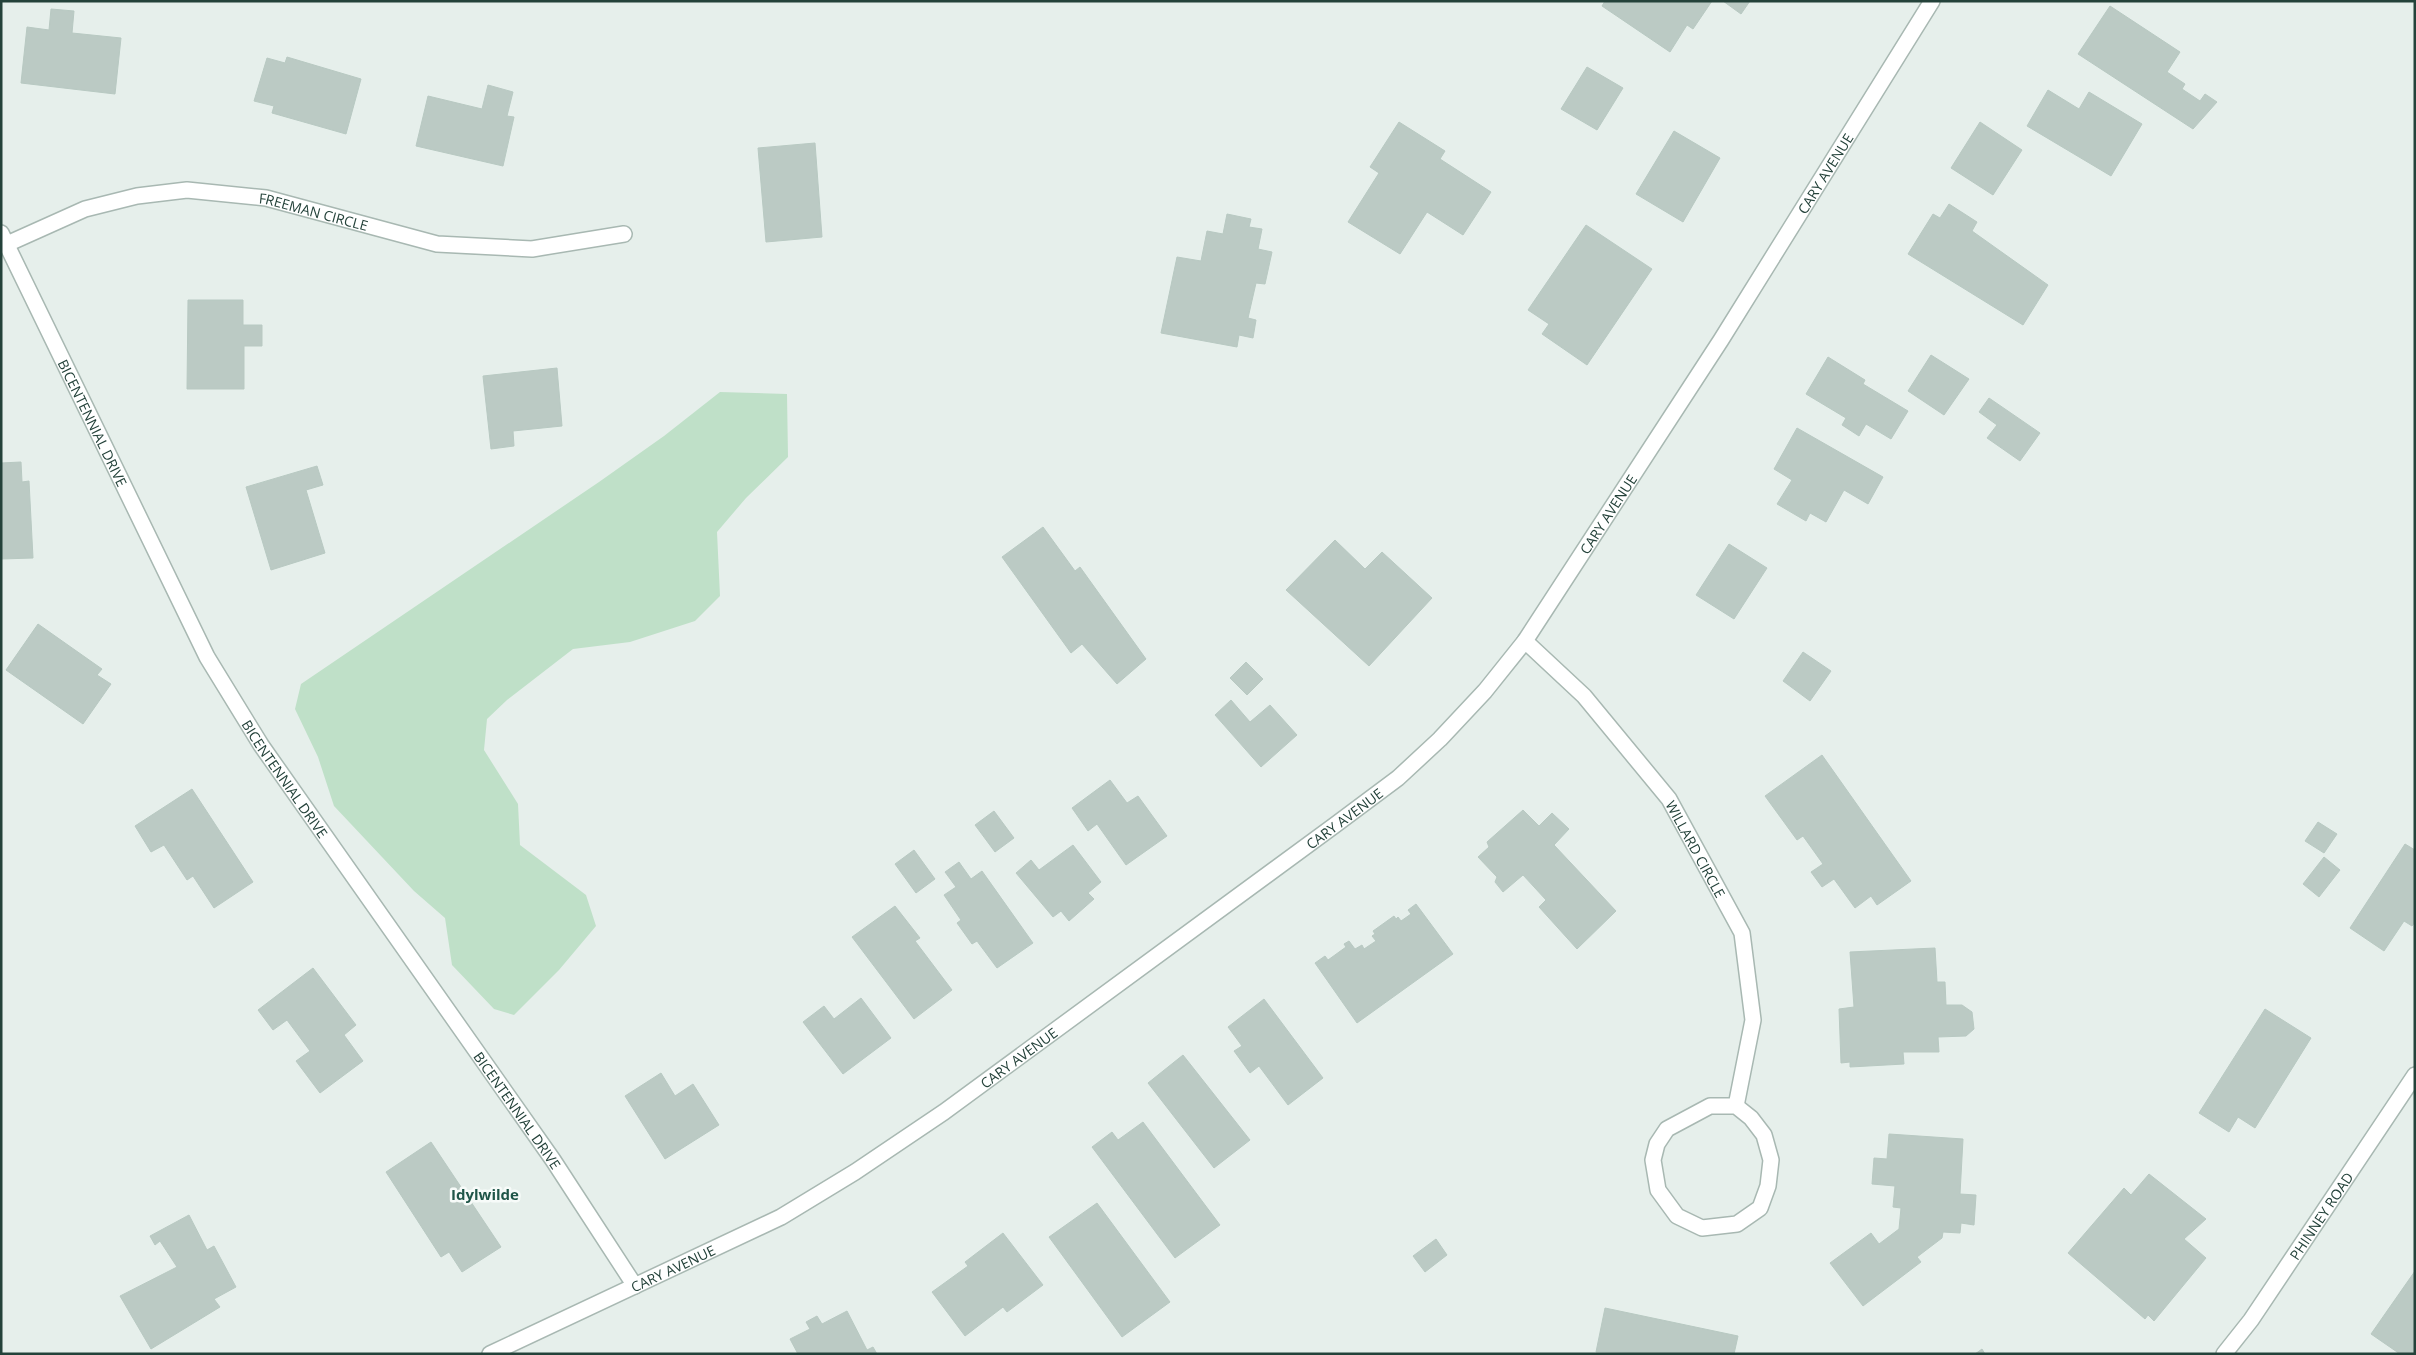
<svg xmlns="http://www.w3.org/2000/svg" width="2416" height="1355" font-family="'Open Sans',sans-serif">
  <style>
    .green { fill: #bfe0c8 }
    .building { fill: #bbcac4; stroke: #b8c9c2 }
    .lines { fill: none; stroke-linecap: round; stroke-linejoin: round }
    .street-casing { stroke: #a8b8b2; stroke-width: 18 }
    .street { stroke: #fff; stroke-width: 15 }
    .labels { text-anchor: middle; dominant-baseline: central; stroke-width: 5; stroke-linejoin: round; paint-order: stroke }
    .street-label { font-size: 14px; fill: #24423a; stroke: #f7fbf9 }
    .neighbourhood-label { font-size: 15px; font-weight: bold; fill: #1f5548; stroke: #f7fbf9 }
  </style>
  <rect width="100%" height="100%" fill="#e6efeb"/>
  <path class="green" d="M720,392L787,394L788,457L746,498L717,532L720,596L695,621L630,642L573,649L507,700L487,719L484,750L518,804L520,845L586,895L596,926L559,970L514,1015L494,1009L452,965L445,918L414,891L334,806L318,757L295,709L301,684L599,482L664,436Z"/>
  <path class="building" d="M1605,1H1712L1693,29L1687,25L1670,52L1602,6Z
    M1723,1H1750L1741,14Z
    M2110,6L2180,52L2167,72L2185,84L2182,89L2200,101L2205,94L2217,102L2193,129L2078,54Z
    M51,9L74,11L72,33L121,38L115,94L21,83L27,27L49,30Z
    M287,57L361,79L346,134L272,113L274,106L254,101L267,58L285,63Z
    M1587,67L1623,88L1597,130L1561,109Z
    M488,85L513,92L507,116L514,117L503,166L416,146L428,96L482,109Z
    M2048,90L2079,109L2089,92L2142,124L2111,176L2027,126Z
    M1399,122L1445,151L1440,159L1491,192L1463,235L1427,212L1400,254L1348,222L1379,173L1370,167Z
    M1980,122L2022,150L1993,195L1951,168Z
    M1674,131L1720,158L1683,222L1636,194Z
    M815,143L822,237L766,242L758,148Z
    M1949,204L1977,222L1972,231L2048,285L2023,325L1908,254L1933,214L1940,218Z
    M1227,214L1251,219L1249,227L1262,229L1258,249L1272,252L1265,284L1256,283L1248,318L1256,320L1253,338L1239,335L1237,347L1161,333L1177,257L1201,261L1207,231L1223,234Z
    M1586,225L1652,269L1587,365L1542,334L1549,324L1528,310Z
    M188,300H243V325H262V346H244V389H187Z
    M1931,355L1969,379L1944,415L1908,391Z
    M1828,357L1865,380L1863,384L1908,411L1891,439L1866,424L1859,436L1842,425L1846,418L1806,394Z
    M557,368L562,426L513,431L514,446L491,449L483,376Z
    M1989,398L2040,433L2020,461L1987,438L1997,425L1979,412Z
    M1797,428L1883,477L1868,504L1844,490L1826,522L1810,513L1806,521L1777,504L1792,480L1774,469Z
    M21,462L22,482L29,481L33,558L1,559V463Z
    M317,466L323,485L306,490L325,553L271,570L246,487Z
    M1043,527L1075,571L1080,567L1146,659L1117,684L1082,644L1071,653L1002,557Z
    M1335,540L1365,569L1382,552L1432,598L1369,666L1286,590Z
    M1729,544L1767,568L1734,619L1696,595Z
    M38,624L102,669L97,675L111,684L83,724L6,670Z
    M1803,652L1831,671L1810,701L1783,681Z
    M1246,662L1263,679L1247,695L1230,678Z
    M1231,700L1250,722L1270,705L1297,735L1261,767L1215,715Z
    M1822,755L1911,881L1877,905L1871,896L1855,908L1834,879L1822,887L1811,872L1823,864L1803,836L1797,840L1765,796Z
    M1110,780L1127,803L1138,796L1167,836L1126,865L1097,824L1088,831L1072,808Z
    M192,789L253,882L214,908L193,876L187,880L164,845L151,852L135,826Z
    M1523,810L1539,826L1552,813L1569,829L1554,845L1616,911L1577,949L1539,907L1546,900L1523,875L1503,892L1495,882L1497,877L1478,857L1489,847L1487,842Z
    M994,811L1014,838L995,852L975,825Z
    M2318,822L2337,834L2324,853L2305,841Z
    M2405,844L2415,850V922L2412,926L2404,921L2384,951L2350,928Z
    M1073,845L1101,882L1088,893L1094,899L1069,921L1061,911L1053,917L1016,873L1031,860L1039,870Z
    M914,850L935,879L916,893L895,864Z
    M2324,857L2340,870L2319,897L2303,884Z
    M959,862L971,879L982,871L1033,943L997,968L977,941L972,944L957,923L961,920L944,895L956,887L945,872Z
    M1416,904L1453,954L1357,1023L1315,963L1325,956L1328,960L1346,947L1344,944L1349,941L1355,949L1362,945L1364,949L1376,941L1372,936L1375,934L1373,931L1394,916L1396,919L1398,917L1401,921L1411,914L1408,910Z
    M895,906L920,938L915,941L952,990L914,1019L852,937Z
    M1935,948L1937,982H1945L1946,1005H1962L1972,1012L1974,1029L1966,1036L1938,1037L1939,1052H1903L1904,1064L1850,1067V1062L1841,1063L1839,1009L1854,1007L1850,952Z
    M313,968L356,1025L344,1035L363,1061L320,1093L296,1061L310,1051L287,1020L273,1030L258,1010Z
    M861,998L891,1038L843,1074L803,1022L824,1006L834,1019Z
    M1264,999L1323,1078L1288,1105L1259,1066L1250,1073L1234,1051L1242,1046L1228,1027Z
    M2265,1009L2311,1038L2255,1128L2238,1117L2229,1132L2199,1113Z
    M1183,1055L1250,1140L1214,1168L1148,1083Z
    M661,1073L675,1096L693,1084L719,1125L665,1159L625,1096Z
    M1143,1122L1220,1225L1175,1258L1092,1147L1112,1132L1118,1140Z
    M1889,1134L1963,1139L1960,1194L1976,1195L1974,1225L1961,1223L1960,1233L1943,1232L1942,1238L1917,1257L1921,1262L1863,1306L1830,1263L1871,1233L1879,1244L1899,1229L1901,1208L1893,1207L1895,1186L1872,1184L1874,1158L1887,1159Z
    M431,1142L501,1247L462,1272L449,1252L441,1257L386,1172Z
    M2149,1174L2206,1219L2184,1239L2206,1258L2154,1321L2148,1315L2145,1319L2068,1253L2124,1188L2131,1195Z
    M1097,1203L1170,1302L1122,1337L1049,1237Z
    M189,1215L207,1250L214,1246L236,1287L214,1299L220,1307L151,1349L120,1296L177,1267L160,1241L155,1245L150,1236Z
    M1003,1233L1043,1285L1007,1312L1003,1307L965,1336L932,1292L968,1266L965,1262Z
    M1436,1239L1447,1255L1425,1272L1413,1256Z
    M2415,1271V1354H2400L2371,1334Z
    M1605,1308L1738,1336L1734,1354L1596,1352Z
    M847,1311L867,1350L873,1347L877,1354H798L790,1339L810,1329L806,1322L817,1316L822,1324Z
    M1982,1349L1985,1354H1975Z"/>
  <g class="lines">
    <g class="street-casing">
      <g id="street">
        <path id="s1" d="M1,233L207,657L261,745L553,1160L635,1286"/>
        <path id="s2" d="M7,244L85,209L137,196L187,190L266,198L437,244L532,249L624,234"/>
        <path id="s3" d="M1525,641L1584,696L1669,799L1742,933L1753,1020L1736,1106"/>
        <path d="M1710,1106H1736L1751,1118L1764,1135L1771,1160L1768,1186L1760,1208L1737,1224L1702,1228L1677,1216L1658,1190L1653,1160L1657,1144L1667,1129Z"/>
        <path id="s4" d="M490,1354L781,1217L855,1172L944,1112L1335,825L1398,778L1440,739L1485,691L1525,641L1721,340L1932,1"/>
        <path id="s5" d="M2224,1354L2251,1320L2415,1075"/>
      </g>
    </g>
    <use href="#street" class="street"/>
  </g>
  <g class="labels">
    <g class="street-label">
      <text stroke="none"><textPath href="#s4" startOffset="1822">CARY AVENUE</textPath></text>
      <text stroke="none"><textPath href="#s2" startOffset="318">FREEMAN CIRCLE</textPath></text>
      <text stroke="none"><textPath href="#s1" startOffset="211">BICENTENNIAL DRIVE</textPath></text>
      <text stroke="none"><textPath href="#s4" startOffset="1418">CARY AVENUE</textPath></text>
      <text stroke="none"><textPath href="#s1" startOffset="616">BICENTENNIAL DRIVE</textPath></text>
      <text stroke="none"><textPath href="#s4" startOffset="1012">CARY AVENUE</textPath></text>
      <text stroke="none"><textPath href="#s3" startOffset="271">WILLARD CIRCLE</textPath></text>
      <text stroke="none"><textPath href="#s4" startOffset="608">CARY AVENUE</textPath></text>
      <text stroke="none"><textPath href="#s1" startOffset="1021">BICENTENNIAL DRIVE</textPath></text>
      <text stroke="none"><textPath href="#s5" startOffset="169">PHINNEY ROAD</textPath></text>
      <text stroke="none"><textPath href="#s4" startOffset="202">CARY AVENUE</textPath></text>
    </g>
    <g class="neighbourhood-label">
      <text x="485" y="1194">Idylwilde</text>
    </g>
  </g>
  <rect width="2416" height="1355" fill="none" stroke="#24423a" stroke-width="5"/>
</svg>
